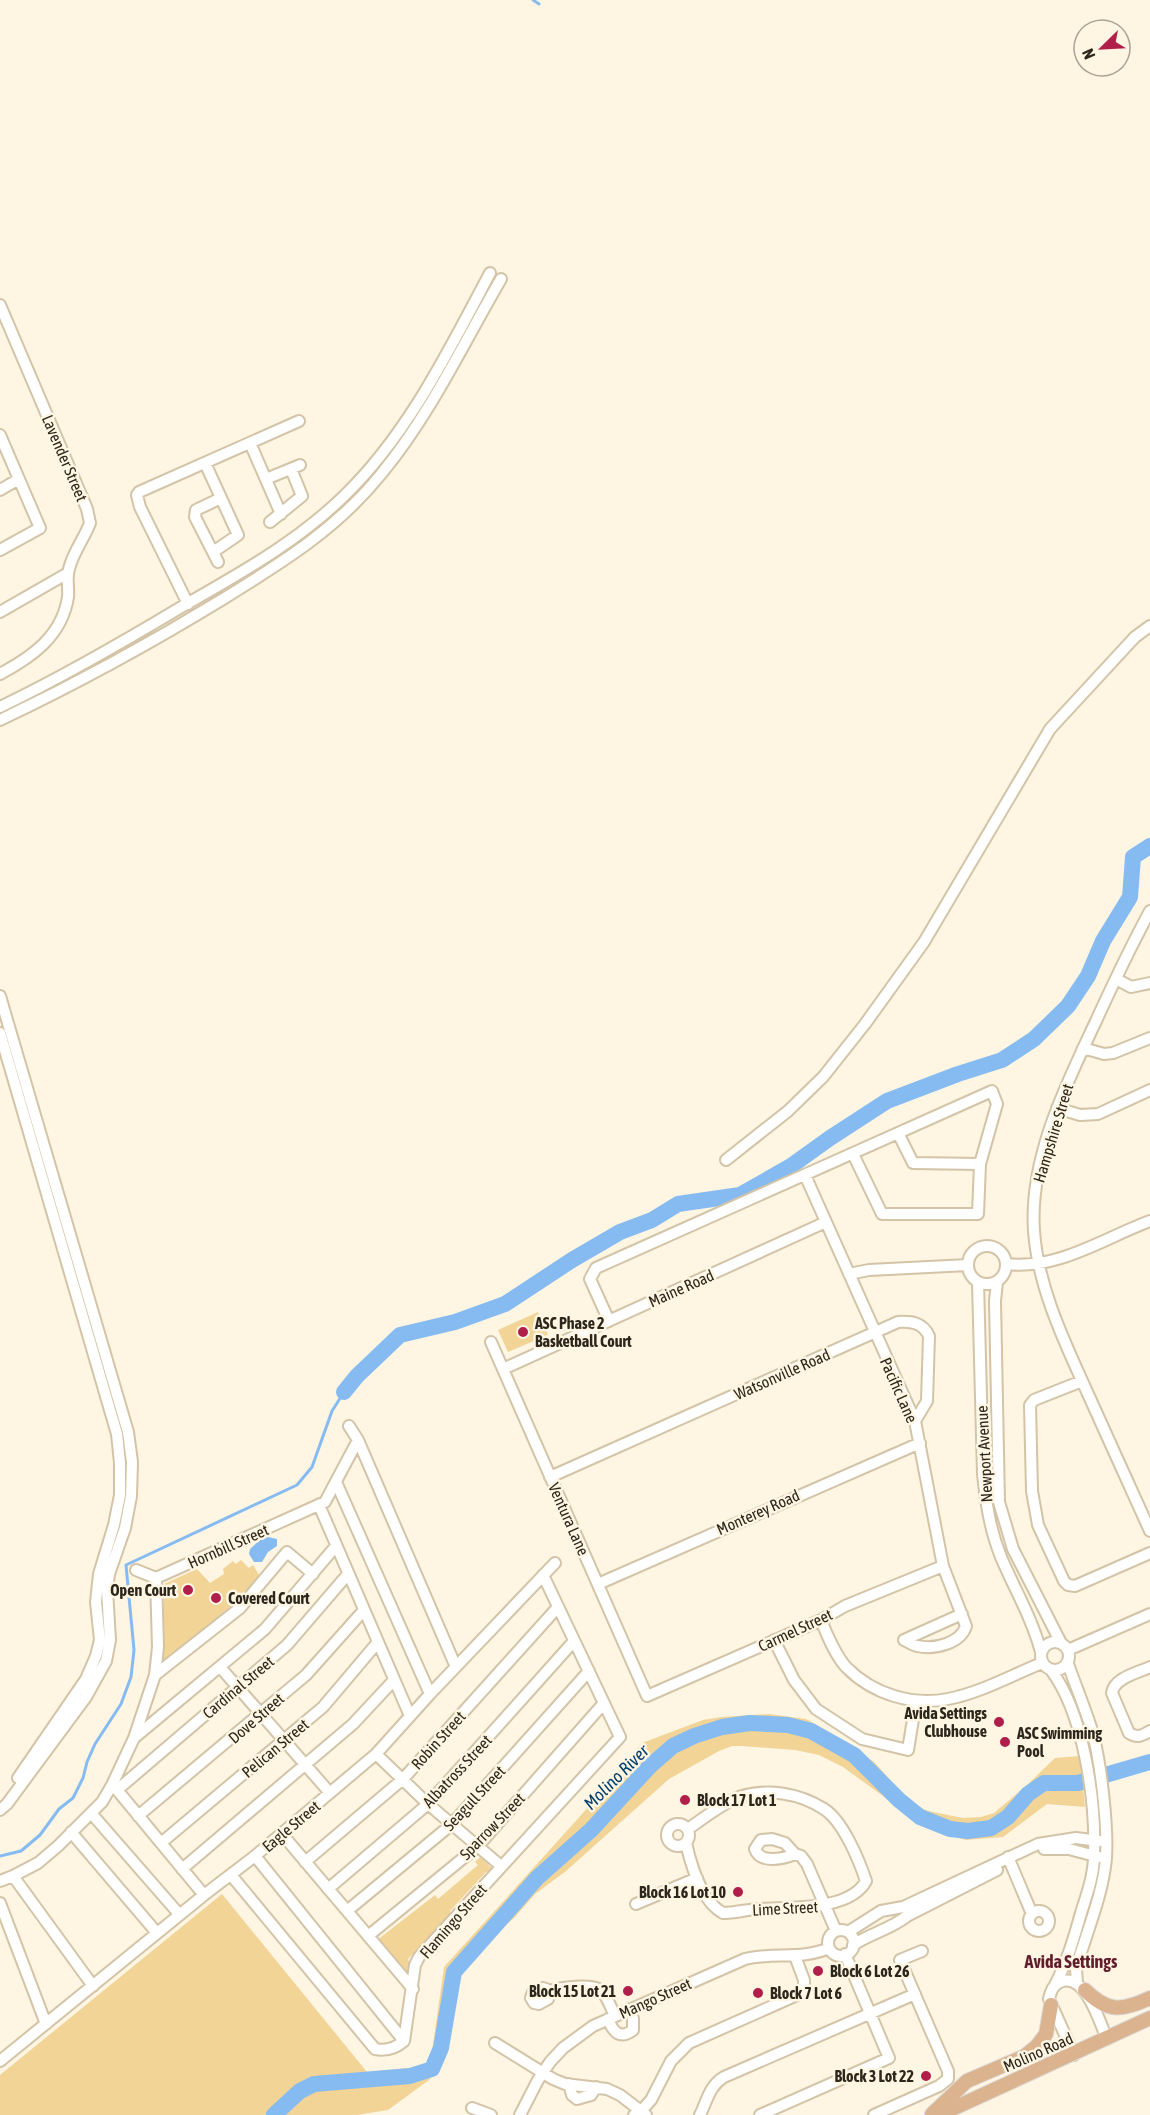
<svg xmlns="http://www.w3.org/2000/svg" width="1150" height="2115" font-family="'Asap Condensed',sans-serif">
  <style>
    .green { fill: #f2d497 }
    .water { fill: #86bbf1 }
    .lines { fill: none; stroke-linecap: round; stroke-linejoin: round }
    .stream { stroke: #86bbf1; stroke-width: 3 }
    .river { stroke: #86bbf1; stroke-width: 16 }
    .minor-casing { stroke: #d3c4a7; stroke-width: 14 }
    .major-casing { stroke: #dddcdb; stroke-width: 16 }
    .minor { stroke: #fff; stroke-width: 10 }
    .major { stroke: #dbb48f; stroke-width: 14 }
    .poi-dot { fill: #b01e4a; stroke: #fef5e3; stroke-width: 2 }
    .labels { text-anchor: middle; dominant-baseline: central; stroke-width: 5; stroke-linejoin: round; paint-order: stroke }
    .street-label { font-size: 16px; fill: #2c261b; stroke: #fef5e3 }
    .poi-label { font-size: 16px; font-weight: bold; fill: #2c261b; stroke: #fef5e3; text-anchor: start }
    .water-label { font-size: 18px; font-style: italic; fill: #003e6f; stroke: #fef5e3 }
    .neighbourhood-label { font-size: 18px; font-weight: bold; fill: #621d2d; stroke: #fef5e3 }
  </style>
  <rect width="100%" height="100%" fill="#fef5e3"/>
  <path class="green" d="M538,1312L548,1335L508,1352L498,1330Z
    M241,1560L249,1568L253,1565L261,1578L234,1600L235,1603L196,1636L197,1639L163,1668L164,1584L197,1569L210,1583L224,1574L223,1569L233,1561L236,1564Z
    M769,1714L806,1719L822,1728L874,1762L911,1803L928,1811L963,1818L981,1817L994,1813L1025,1787L1055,1758L1080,1756L1085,1807L1047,1804L1003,1837L966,1840L927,1828L843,1767L819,1755L795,1750L742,1746H732L719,1751L669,1779L566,1871L535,1894L515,1917L488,1940L455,1982L444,2051L438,2068L429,2080L388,2110L357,2115H0V2075L222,1894L367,2072L430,2066L444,1967L583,1813L642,1743L703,1720L721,1717Z
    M480,1857L496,1872L493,1876L486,1872L450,1911L454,1917L436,1938L432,1933L408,1959L412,1971L406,1983L372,1944L435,1895L438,1899L478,1865L475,1862Z"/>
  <path class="water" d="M268,1537L277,1539V1546L268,1552L262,1562H254L249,1554L250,1549L261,1539Z"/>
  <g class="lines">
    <path class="stream" d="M533,0L539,4
      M0,1856L21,1851L40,1835L59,1809L73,1798L83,1778L87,1762L95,1744L121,1704L131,1677L134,1650L126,1565L297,1485L312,1467L332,1411L344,1392"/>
    <path class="river" d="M344,1392L357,1376L400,1335L455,1322L505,1304L572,1260L620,1232L652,1220L678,1204L740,1195L791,1166L830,1138L887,1101L958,1074L1002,1060L1034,1039L1068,1006L1088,976L1103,941L1130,897L1133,857L1150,846
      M274,2115L300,2091L314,2084L410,2076L432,2069L441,2048L454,1972L537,1878L591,1830L650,1766L673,1746L694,1736L722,1727L750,1723L788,1725L811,1731L854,1755L899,1800L920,1817L950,1829L968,1831L991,1828L1008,1817L1028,1794L1044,1783H1078L1150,1762"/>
    <g class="minor-casing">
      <path id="minor" d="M0,305L87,509L90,523C84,539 73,552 69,569C66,578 69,588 68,597C62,636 32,657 0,674
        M0,435L40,528L0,550
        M250,443L281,514
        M205,463L238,535L213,552
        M266,479L300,465
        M0,490L19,479
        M270,522L302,496L291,469
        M218,562L195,517L196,510L221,498
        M188,604L140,507L137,495L139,492L299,421
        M0,612L68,573
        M0,707C63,677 123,642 183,606C239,574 297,542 344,496C408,434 448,352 490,273
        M0,720C76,684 151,643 223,599C283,562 338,528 382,473C430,415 463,344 501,279
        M1150,911C1131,946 1113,984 1096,1021C1066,1085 1029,1158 1034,1231C1038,1288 1065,1343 1088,1394C1109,1440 1129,1485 1150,1531
        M1116,979L1131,987L1150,983
        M0,996L128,1432L132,1462L131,1496L125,1528L109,1574L107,1590L110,1640L106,1661L86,1697L7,1804L0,1810
        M0,1033L117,1434L120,1463V1495L114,1525L99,1574L96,1602L100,1640L96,1656L86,1679L18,1778
        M1083,1048L1104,1054L1113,1053L1150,1038
        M1057,1108L1080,1115L1098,1114L1150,1090
        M898,1133L913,1163L980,1164
        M726,1160L788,1111L823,1077L865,1024L924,942L1050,729L1135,637L1150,626
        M805,1175L915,1421L943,1566L966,1626C961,1643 935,1650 917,1646C913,1645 908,1642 904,1640
        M968 1265a19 19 0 1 1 38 0a19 19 0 1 1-38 0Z
        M1007,1264C1058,1270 1104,1238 1150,1221
        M849,1274L869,1270L968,1265
        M978,1282L983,1474C986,1503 990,1530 1001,1557C1014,1588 1032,1618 1041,1652
        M997,1282L995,1301L999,1502L1013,1549L1061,1643
        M609,1321L590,1279L596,1268L992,1091L997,1104L980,1164L978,1214H882L853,1154
        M491,1342L647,1696L821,1620L845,1606L943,1566
        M503,1369L826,1222
        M1082,1381L1034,1400L1030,1405L1032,1491L1038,1525L1064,1581L1068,1585L1075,1586L1150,1553
        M349,1426L358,1440L456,1667
        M550,1477L898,1322C912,1321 923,1323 929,1336L927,1401L915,1421
        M336,1482L430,1694
        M319,1505L410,1716
        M136,1570L156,1578
        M598,1584L920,1443
        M821,1620C826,1633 837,1658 847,1668C873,1694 912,1706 948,1699C980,1693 1012,1675 1042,1663
        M774,1640L794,1680L816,1709L862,1739L908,1750L916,1701
        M904,1640L962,1614
        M1041 1656a14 14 0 1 1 28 0a14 14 0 1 1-28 0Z
        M1068,1650L1150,1614
        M1068,1664C1076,1687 1086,1710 1093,1734C1101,1765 1108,1825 1106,1858C1103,1895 1086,1933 1076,1969L1077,1983
        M220,1667L330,1793
        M1150,1667C1137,1673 1114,1678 1112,1693L1129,1733C1137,1738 1142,1736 1150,1731
        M1051,1670C1084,1714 1096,1801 1094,1855C1094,1875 1087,1894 1081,1913C1074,1938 1067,1962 1055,1985
        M155,1675L240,1608L287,1552L313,1574
        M134,1738L265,1629L336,1546
        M376,1754L428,1804L501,1866
        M113,1785L204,1895
        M117,1790L287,1645L348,1574
        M91,1813L179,1914
        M138,1816L306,1675L364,1610
        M667 1835a11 11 0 1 1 22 0a11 11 0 1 1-22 0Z
        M71,1832L157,1933
        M282,1834L413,1989
        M161,1843L323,1707L378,1642
        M686,1843C691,1865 702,1902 723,1913C736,1913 748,1909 761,1909C790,1907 850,1911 866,1881C859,1860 843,1821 824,1809C799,1793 768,1788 739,1797C721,1804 704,1818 688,1829
        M1044,1849H1069L1099,1857
        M795,1854C783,1859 760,1864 755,1849L761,1840L772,1839L785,1843L795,1854L801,1856L807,1864L836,1931
        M255,1856L404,2041
        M1008,1857L1032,1914
        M305,1862L403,1779L558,1607
        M182,1869L353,1724L394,1680
        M231,1875L375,2049C386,2051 395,2049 404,2041L415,1965L419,1957L620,1737L543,1575
        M13,1876L93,1986
        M0,1881L13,1876L38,1863L58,1846L102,1802L112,1785L134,1738L155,1675L158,1647L156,1578L325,1502L358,1440
        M328,1889L428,1804L574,1641
        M0,1903L46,2024
        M636,1904L697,1878
        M347,1911L452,1824L589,1671
        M1029 1921a10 10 0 1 1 20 0a10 10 0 1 1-20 0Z
        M828 1943a13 13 0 1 1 26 0a13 13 0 1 1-26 0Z
        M848,1932L881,1911L903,1907L1038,1844L1076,1838L1099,1841
        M368,1936L478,1846L604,1703
        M853,1945C871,1933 891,1929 907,1916L997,1870
        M551,1991L548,1999L539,2004L534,2003L531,1998L533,1992L543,1988L551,1991C559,1987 593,1984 600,1990C607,1995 611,2008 615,2016
        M608,2019C613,2032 620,2040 633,2030V2019L630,2009
        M495,2043L553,2079L565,2084L607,2089L620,2095L646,2115
        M1074,2055L1049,1999C1051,1990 1054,1983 1063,1981C1086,1975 1100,2023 1107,2039
        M0,2061L204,1895L255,1856L376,1754L430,1694L555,1563
        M569,2084L572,2095L577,2099L591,2095L596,2087
        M472,2108L491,2115
        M520,2115L538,2080L550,2062L563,2048L593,2026L745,1959C774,1952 802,1960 829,1948
        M634,2115L641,2111L651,2100L671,2061L689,2043L797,1995L804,1990V1980L795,1956
        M700,2115C707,2101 709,2086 724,2077L915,1994
        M760,2115L889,2058L845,1954
        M874,2115L939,2086L948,2079V2071L900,1960L922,1951"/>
    </g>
    <g class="major-casing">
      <path id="major" d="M1085,1990C1108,2013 1122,2011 1150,1998
        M932,2114L967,2081L1025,2056L1037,2046L1046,2034L1051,2005
        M939,2115L1150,2018"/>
    </g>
    <use href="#minor" class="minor"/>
    <use href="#major" class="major"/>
  </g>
  <g class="poi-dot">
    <circle cx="523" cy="1332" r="6"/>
    <circle cx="188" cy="1590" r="6"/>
    <circle cx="216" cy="1598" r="6"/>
    <circle cx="999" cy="1722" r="6"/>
    <circle cx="1005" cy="1742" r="6"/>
    <circle cx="685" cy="1800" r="6"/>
    <circle cx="738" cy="1892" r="6"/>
    <circle cx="818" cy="1971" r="6"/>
    <circle cx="628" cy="1991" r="6"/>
    <circle cx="758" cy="1993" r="6"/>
    <circle cx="926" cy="2076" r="6"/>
  </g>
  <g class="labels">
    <g class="street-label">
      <text transform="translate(65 458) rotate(67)">Lavender Street</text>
      <text transform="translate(1053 1133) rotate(-73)">Hampshire Street</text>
      <text transform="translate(681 1288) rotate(-24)">Maine Road</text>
      <text transform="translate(782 1374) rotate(-24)">Watsonville Road</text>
      <text transform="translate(899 1390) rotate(66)">Pacific Lane</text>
      <text transform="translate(984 1454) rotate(-93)">Newport Avenue</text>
      <text transform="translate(758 1512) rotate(-24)">Monterey Road</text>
      <text transform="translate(569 1519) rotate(66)">Ventura Lane</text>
      <text transform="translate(228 1546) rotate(-24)">Hornbill Street</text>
      <text transform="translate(795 1630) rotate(-25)">Carmel Street</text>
      <text transform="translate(238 1687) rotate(-40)">Cardinal Street</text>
      <text transform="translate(256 1718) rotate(-41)">Dove Street</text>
      <text transform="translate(438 1740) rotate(-48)">Robin Street</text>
      <text transform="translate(275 1748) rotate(-40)">Pelican Street</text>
      <text transform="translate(457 1771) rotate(-47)">Albatross Street</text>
      <text transform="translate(474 1798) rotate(-47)">Seagull Street</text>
      <text transform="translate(291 1826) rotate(-40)">Eagle Street</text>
      <text transform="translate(492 1826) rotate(-46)">Sparrow Street</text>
      <text transform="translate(785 1908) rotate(-3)">Lime Street</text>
      <text transform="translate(453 1921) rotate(-49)">Flamingo Street</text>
      <text transform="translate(655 1998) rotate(-24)">Mango Street</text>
      <text transform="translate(1038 2052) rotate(-24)">Molino Road</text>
    </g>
    <g class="poi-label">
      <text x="535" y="1323">ASC Phase 2<tspan x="535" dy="18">Basketball Court</tspan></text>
      <text x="176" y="1590" text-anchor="end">Open Court</text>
      <text x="228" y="1598">Covered Court</text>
      <text x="987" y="1713" text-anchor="end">Avida Settings<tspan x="987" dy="18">Clubhouse</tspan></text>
      <text x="1017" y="1733">ASC Swimming<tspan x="1017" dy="18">Pool</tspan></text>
      <text x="697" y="1800">Block 17 Lot 1</text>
      <text x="726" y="1892" text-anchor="end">Block 16 Lot 10</text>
      <text x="830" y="1971">Block 6 Lot 26</text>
      <text x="616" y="1991" text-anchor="end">Block 15 Lot 21</text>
      <text x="770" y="1993">Block 7 Lot 6</text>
      <text x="914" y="2076" text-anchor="end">Block 3 Lot 22</text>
    </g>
    <g class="water-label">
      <text transform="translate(616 1777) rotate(-45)">Molino River</text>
    </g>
    <g class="neighbourhood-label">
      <text x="1071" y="1961">Avida Settings</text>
    </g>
  </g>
  <g transform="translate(1102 48) rotate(246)"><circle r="28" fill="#fef5e3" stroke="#aaa293" stroke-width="1.5"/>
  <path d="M0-4.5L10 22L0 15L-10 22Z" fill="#b01e4a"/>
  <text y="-9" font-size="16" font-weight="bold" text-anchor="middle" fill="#2c261b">N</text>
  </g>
</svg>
